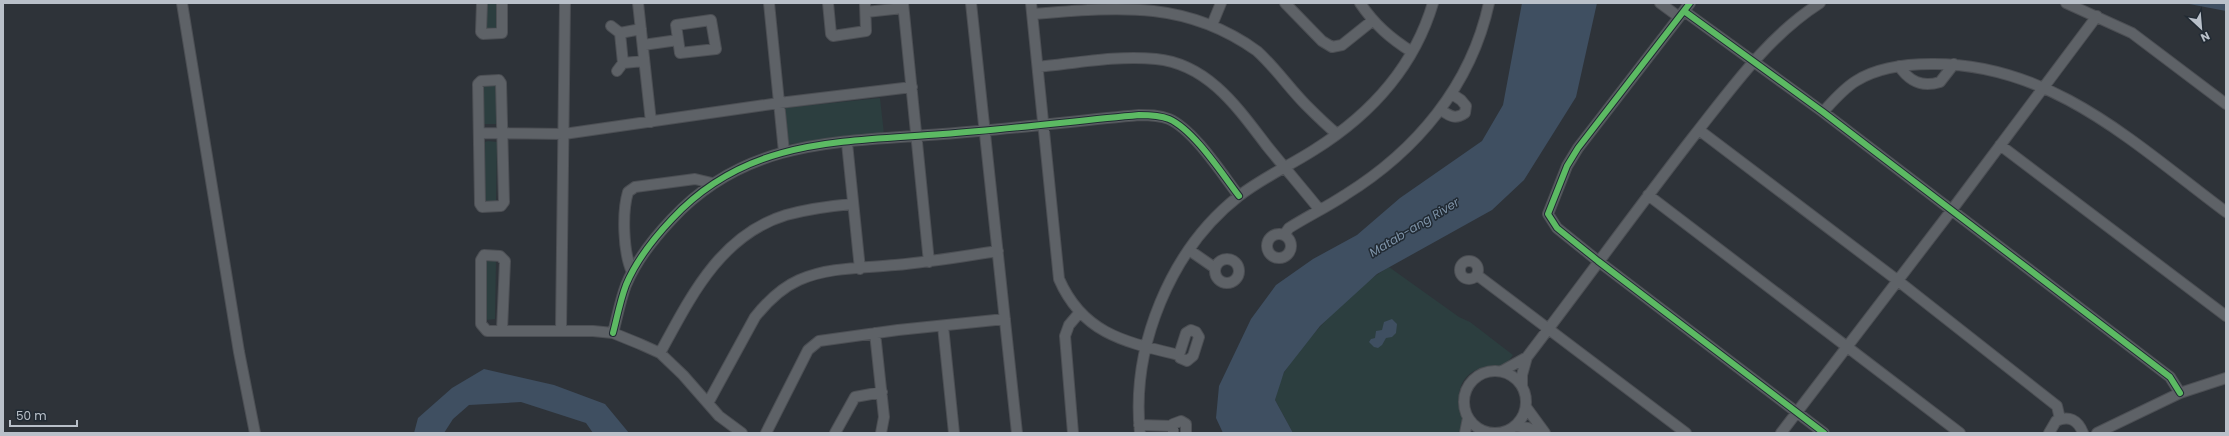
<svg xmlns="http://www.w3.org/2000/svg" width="2229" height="436" font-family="Poppins,sans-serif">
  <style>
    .green { fill: #2c3e3f }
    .water { fill: #3f4f61 }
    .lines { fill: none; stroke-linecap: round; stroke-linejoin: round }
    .street-casing { stroke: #4c4f54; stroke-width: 12 }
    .street { stroke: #5e6267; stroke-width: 10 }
    .cycleway-casing { stroke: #212a33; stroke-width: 8 }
    .cycleway { stroke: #5cba63; stroke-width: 6 }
    .labels { text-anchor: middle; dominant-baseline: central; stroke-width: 3; stroke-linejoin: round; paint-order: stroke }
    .water-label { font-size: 12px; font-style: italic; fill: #7e93a8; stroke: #212a33 }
  </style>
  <rect width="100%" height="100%" fill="#2e3339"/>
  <path class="green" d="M485,3H498V28H485Z
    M484,85H497V124H484Z
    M880,98L884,134L789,144L785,108Z
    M488,141L497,142L496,201L484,202L485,142Z
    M483,260H496L495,319L486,320Z
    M1389,267L1459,317L1470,322L1513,355L1504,367C1498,367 1491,366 1485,367C1455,374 1455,401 1465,424L1458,433H1293L1275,400C1278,391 1280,379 1285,371C1307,337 1355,287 1389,267Z"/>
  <path class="water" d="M1522,3H1597L1576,97L1524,180L1492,210L1377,274L1320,326L1284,372L1275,400L1293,433H1223L1216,418L1219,386L1251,319L1276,285L1313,259L1357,235L1400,198L1482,141L1503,105Z
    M2184,3H2226V11Z
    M1392,319L1397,324L1396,333L1392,337L1386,338L1382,345L1378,348L1374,347L1369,342L1371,339L1375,338L1376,331L1382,330L1384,322Z
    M484,369L554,385L605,404L629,433H593L586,423L521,402L469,405L453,419L444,433H414L418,418L452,388Z"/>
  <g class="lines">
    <g class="street-casing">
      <path id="street" d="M182,3L239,352L255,433
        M482,3L481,32L483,34L502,33V3
        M638,3L651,122
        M769,3L784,152
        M828,3L831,34L833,36L866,31L865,3
        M903,3L929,262
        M971,3L1017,433
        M1031,3L1059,279C1083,334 1125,342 1179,355L1180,358L1187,361L1193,356L1199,337L1196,332L1191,330L1186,333L1179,355
        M1285,3L1322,41L1332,47L1342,45L1372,21
        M1360,3C1375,25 1390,38 1412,52
        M1660,3L1679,17
        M1690,3L1578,148L1567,166L1548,214L1557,228L1598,261L1824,433
        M2066,3L2132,33L2226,104
        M1684,11L1823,112L2170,377L2180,393
        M866,12L903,8
        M1033,14C1119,7 1186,0 1257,51C1275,67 1289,88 1306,105C1316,115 1326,125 1337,134
        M711,20L716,49L680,53L676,25Z
        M1214,20L1221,3
        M611,26L620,33
        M641,29L620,33L623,63L644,61
        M643,45L678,40
        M1899,66C1909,81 1921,88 1940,82L1954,64
        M1038,67C1077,63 1117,55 1156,59C1208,64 1238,108 1267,146C1284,167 1302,188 1319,209
        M617,71L623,63
        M499,80L501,83L504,202L501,206L482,207L480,204L478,84L481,81Z
        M1441,110C1450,116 1455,120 1465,113L1466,106L1461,100L1452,94
        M1823,112C1833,101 1843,89 1856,81C1878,67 1906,64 1932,64C2052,63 2136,145 2226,212
        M1699,130L1897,280L2057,406L2060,419
        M480,133L564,134L779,103L912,87
        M847,143L860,269
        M2000,145L2226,316
        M1648,195L1960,433
        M1267 246a12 12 0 1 1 24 0a12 12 0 1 1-24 0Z
        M1284,235L1289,228C1308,216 1327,207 1345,195C1416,151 1471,86 1489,3
        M1189,250L1215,268
        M1215 271a12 12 0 1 1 24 0a12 12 0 1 1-24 0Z
        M1460 270a9 9 0 1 1 18 0a9 9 0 1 1-18 0Z
        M632,272C623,252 622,212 628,192L635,187L695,179L712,183
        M1477,275L1686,433
        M943,326L954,433
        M502,330L505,261L500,256L484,255L481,260V324L487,331H593L613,333L640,344L660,353L683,375L719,416L742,433
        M561,330L565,3
        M613,333C617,318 620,301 626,285C636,261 654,238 672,219C747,138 841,142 943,134C1009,129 1074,121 1139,115C1149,115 1159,115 1169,119C1194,130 1222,174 1239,196
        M875,333L884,417L881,433
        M660,353C690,298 720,235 786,215C808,209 830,206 852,204
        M1527,357C1583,284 1637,209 1693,137C1731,89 1768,36 1820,3
        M1464 402a31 31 0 1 1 62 0a31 31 0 1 1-62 0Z
        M1502,371L1527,357L1522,375V385
        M708,403L755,317C767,302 781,288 799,280C828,267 864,268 895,265C930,262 964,256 998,251
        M1526,407L1545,433
        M1139,425L1172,426
        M1515,426L1528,428L1538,433
        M766,433L808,350L819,341L898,330L1005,319
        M835,433L855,397L882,392
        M1073,433L1065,336L1069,325L1080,312
        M1140,433C1131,347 1170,250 1239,196C1262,178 1289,166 1314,150C1370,115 1414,67 1433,3
        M1173,433V424L1181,421L1186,424V433
        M1465,433L1468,418
        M1781,433L1951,211L2097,16
        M2049,433L2056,421C2069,415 2078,420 2083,433
        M2097,433L2180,393L2226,378"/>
    </g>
    <use href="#street" class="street"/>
    <g class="cycleway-casing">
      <path id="cycleway" d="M1690,3L1578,148L1567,166L1548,214L1557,228L1598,261L1824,433
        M1684,11L1823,112L2170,377L2180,393
        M613,333C617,318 620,301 626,285C636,261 654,238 672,219C747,138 841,142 943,134C1009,129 1074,121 1139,115C1149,115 1159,115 1169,119C1194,130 1222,174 1239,196"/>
    </g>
    <use href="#cycleway" class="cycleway"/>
  </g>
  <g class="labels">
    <g class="water-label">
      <text transform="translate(1414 227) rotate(-31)">Matab-ang River</text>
    </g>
  </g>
  <rect width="2229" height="436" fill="none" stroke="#b9c0c9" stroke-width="8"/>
  <g transform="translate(2201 28) rotate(154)" stroke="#212a33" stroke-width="3" paint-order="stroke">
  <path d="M0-3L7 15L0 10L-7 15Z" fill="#b9c0c9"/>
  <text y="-6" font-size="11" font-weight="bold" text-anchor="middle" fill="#b9c0c9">N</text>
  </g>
  <path d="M10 420v6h67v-6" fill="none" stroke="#b9c0c9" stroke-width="2"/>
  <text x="16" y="420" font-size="12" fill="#b9c0c9" stroke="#212a33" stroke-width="3" paint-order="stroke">50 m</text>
</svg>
